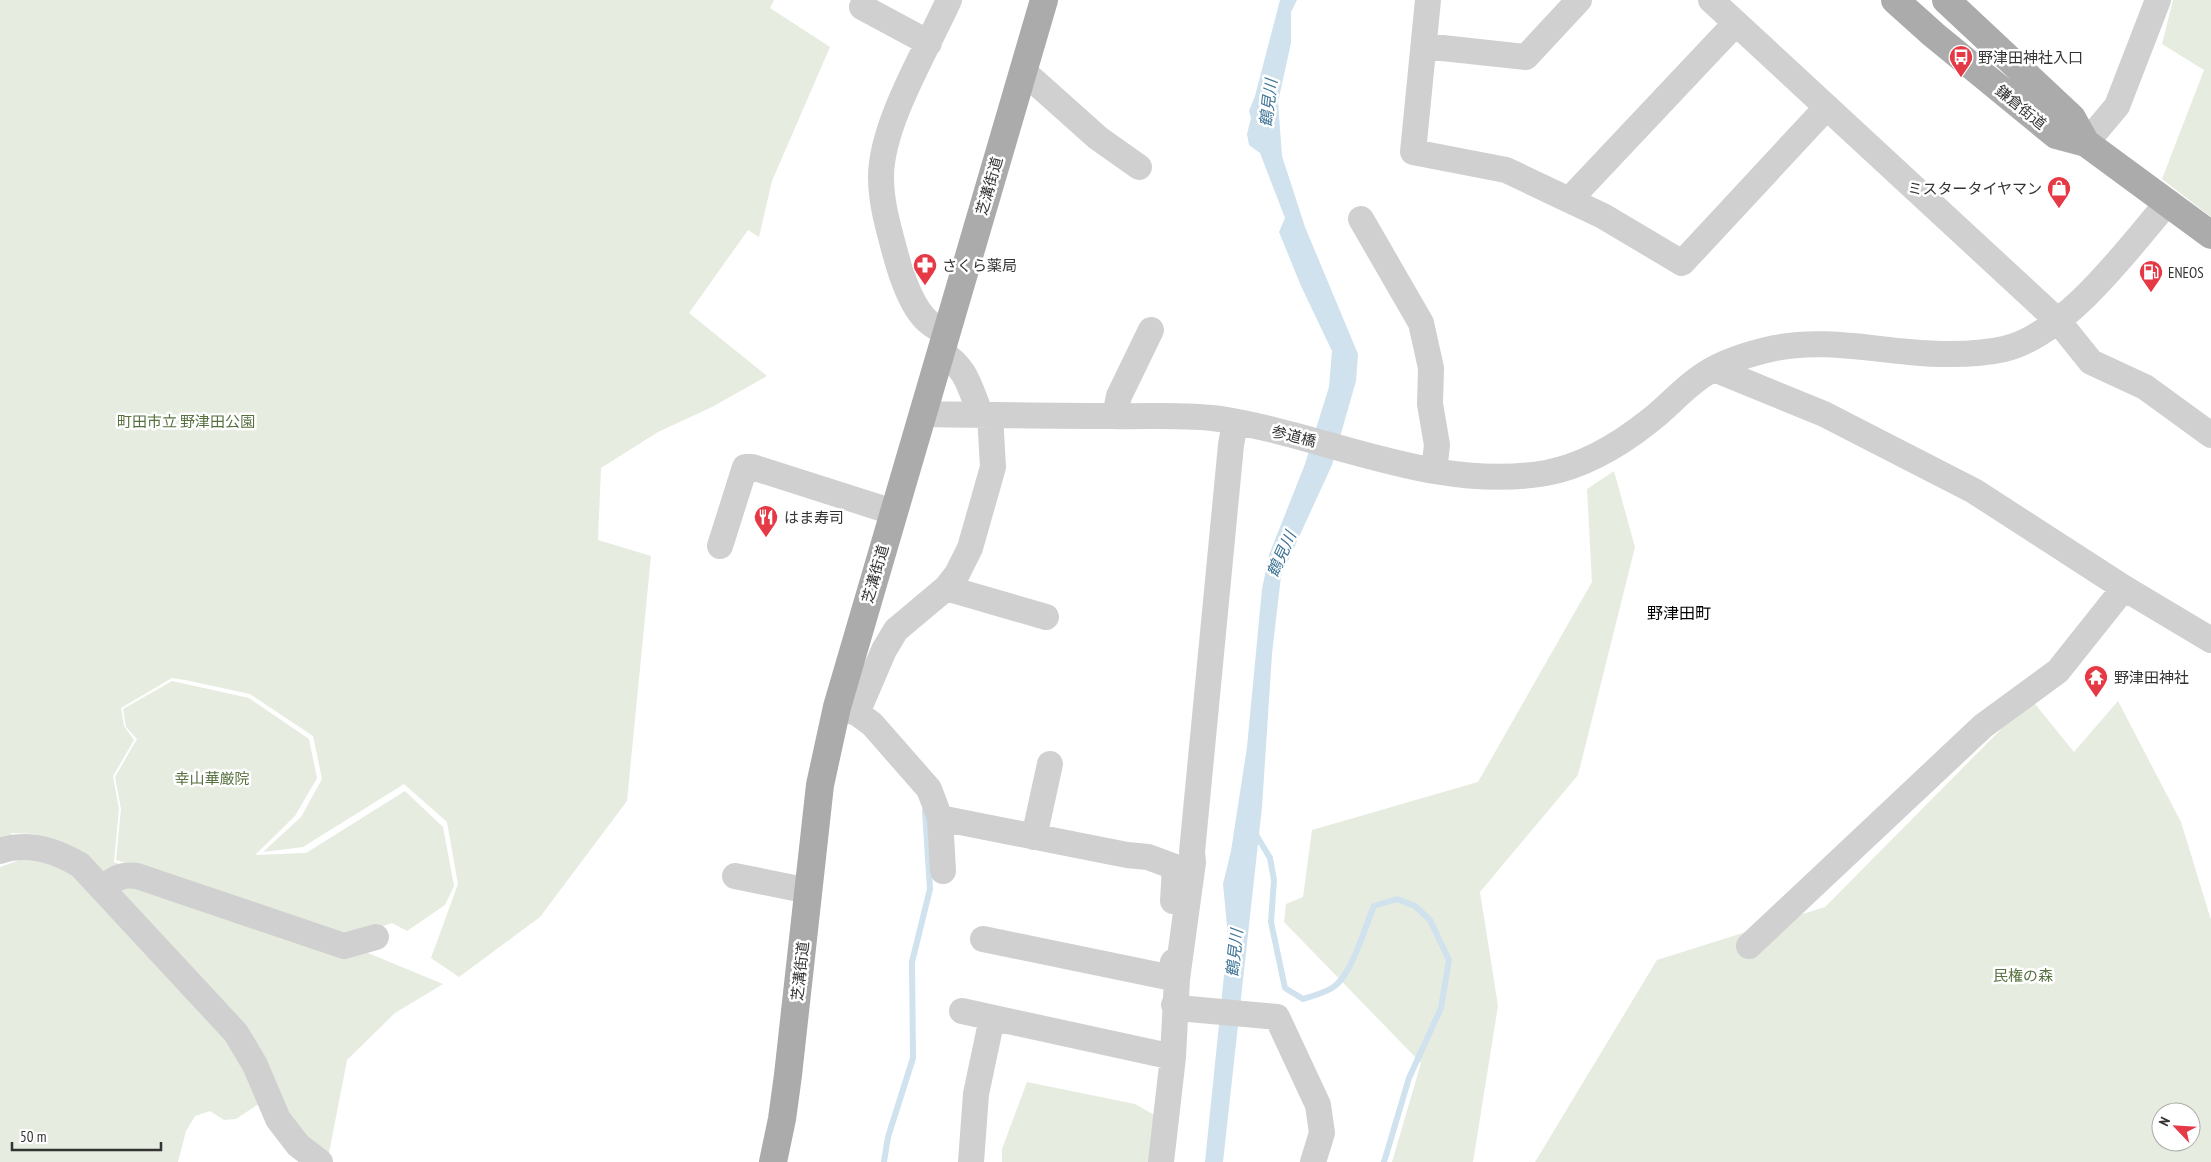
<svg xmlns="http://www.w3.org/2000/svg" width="2211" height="1162" font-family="'PT Sans Narrow','Noto Sans JP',sans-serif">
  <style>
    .green { fill: #e6ecdf; fill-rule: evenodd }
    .water { fill: #cfe2ee }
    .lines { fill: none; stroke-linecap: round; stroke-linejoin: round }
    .stream { stroke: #cfe2ee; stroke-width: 6 }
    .minor { stroke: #d0d0d0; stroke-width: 26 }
    .major { stroke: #ababab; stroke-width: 28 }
    .labels { text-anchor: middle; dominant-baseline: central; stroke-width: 5; stroke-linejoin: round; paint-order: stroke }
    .poi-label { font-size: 15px; fill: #333; stroke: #fff; text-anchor: start }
    .street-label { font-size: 15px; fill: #333; stroke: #fff }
    .park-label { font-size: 15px; fill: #56703f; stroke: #fff }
    .water-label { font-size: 16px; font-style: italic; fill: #3f7597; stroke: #fff }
    .neighbourhood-label { font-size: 16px; fill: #000; stroke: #fff }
  </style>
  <rect width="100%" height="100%" fill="#fff"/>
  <path class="green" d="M0,0H774L770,8L830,47L772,181L759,237L748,230L689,313L767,376L712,407L658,432L601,468L598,540L651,556L627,801L540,917L459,977L431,958L458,884L447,822L404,784L303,847L263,852L301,817L322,779L313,736L250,694L185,680L172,678L121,708L124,726L134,740L113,776L119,809L114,862L329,937L443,984L395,1013L347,1060L328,1158L266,1099L236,1119L224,1120L210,1111L195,1116L186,1131L178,1162H0V867L17,861L33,848L35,834L11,833L14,843L0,860Z
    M2173,0H2211V217L2162,179L2204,70L2162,44Z
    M1614,471L1635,547L1578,775L1480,892L1498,1006L1473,1162H1392L1421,1063L1284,922L1286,904L1303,897L1312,830L1478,782L1592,582L1587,489Z
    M172,681L249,698L309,739L317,778L295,816L255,855L306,853L405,791L443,827L454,886L445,905L407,931L392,923L352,937L116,860L121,809L115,777L137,739L126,727L123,709Z
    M2031,699L2074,752L2118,701L2181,822L2211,920V1162H1535L1657,960L1825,907ZM2161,1112H2191V1142H2161Z
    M1027,1082L1135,1104L1158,1117L1153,1162H1002V1149Z"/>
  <path class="water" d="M1280,0H1297L1291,12V43L1278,102L1282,156L1305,227L1358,354L1356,381L1332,465L1281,576L1272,654L1262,807L1223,1162H1205L1228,936L1223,884L1231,851L1247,747L1262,589L1269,555L1305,464L1329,387L1332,351L1301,286L1279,232L1285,218L1260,153L1249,145L1247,134L1251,118L1249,111L1255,96Z"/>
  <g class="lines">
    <path class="stream" d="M1255,833L1270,858L1274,880L1271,922L1285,988L1303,999C1313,996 1324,993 1332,988C1352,976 1364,929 1374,906L1397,899L1415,906L1430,920L1449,960L1441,1008L1409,1078L1384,1162
      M884,1162L888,1137L913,1058L912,962L930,889L925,811"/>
    <path class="minor" d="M1428,0L1413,152L1506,170L1603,216L1682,263L1827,107
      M1711,0L2058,321L2091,362L2145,387L2211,435
      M862,7L929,43
      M1424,46L1526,57L1579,0
      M1023,71L1098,138L1139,167
      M2086,143L2117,106L2158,0
      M1570,199L1736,23
      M1361,219L1421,323L1431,368L1430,404L1437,445L1434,471
      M946,333C941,330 935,327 930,323C913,311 901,275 896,256C889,230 881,204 881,177C881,124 927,49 949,0
      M941,352C968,369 969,387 981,415
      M1714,369L1824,414L1974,491L2124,588L2211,640
      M922,414C985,415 1049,416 1112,416C1148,417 1184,414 1220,419C1329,436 1434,492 1546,473C1583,466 1619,445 1648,422C1668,407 1684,387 1705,374C1725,361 1752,353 1775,348C1820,339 1864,348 1909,352C1941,355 1973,356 2004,349C2065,335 2128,249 2168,202
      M1115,416L1119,396L1151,330
      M720,546L745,467H752L893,512
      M946,588L1046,617
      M840,708L857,713L872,724L929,789L940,818L943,871
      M857,713L884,650L896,630L946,588L957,574L970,548L993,467L990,415
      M940,818L1127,855L1148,857L1175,867L1173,901
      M1034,837L1050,764
      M0,851C28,841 55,850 80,865L236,1033L255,1065L278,1119L298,1145L320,1162
      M735,876L809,891
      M103,889C114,878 122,874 137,876L344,946L376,937
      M983,939L1177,979L1173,962
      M1749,946L1983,726L2058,671L2124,588
      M1174,1005L1189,1009L1277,1017L1318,1105L1322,1133L1313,1162
      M962,1011L1173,1057
      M971,1162L976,1094L992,1018
      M1161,1162L1173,1057L1177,979L1193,862L1192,852L1231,445L1235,422"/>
    <path class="major" d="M1895,0L1934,35L2056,135L2086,143L2211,235
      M1946,0L2072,118L2086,143
      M773,1162L782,1119L788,1075L820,785L837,707L1044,0"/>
  </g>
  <defs>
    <g id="bus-pin" transform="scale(1.25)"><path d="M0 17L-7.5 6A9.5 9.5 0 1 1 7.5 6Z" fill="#e63946" stroke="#fff"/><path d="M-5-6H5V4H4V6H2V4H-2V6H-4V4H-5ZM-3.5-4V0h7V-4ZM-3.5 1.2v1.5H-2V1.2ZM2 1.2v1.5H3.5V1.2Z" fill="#fff"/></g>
    <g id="shop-pin" transform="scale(1.25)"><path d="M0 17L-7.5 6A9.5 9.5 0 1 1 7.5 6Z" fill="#e63946" stroke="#fff"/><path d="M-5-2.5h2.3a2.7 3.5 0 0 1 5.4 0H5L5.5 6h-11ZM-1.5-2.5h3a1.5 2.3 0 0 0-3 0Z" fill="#fff"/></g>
    <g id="pharmacy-pin" transform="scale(1.25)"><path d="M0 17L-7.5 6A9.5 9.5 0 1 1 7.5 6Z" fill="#e63946" stroke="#fff"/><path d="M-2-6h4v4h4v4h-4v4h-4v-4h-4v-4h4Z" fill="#fff"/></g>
    <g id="fuel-pin" transform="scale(1.25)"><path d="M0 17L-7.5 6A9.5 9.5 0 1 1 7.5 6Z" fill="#e63946" stroke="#fff"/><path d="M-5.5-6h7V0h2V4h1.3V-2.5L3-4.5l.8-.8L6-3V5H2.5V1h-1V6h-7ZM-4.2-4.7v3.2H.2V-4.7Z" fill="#fff"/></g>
    <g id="restaurant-pin" transform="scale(1.25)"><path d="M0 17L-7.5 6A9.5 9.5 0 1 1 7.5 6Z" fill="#e63946" stroke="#fff"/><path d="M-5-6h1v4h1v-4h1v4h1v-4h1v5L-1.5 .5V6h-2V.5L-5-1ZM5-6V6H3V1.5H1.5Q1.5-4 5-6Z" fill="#fff"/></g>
    <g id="temple-pin" transform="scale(1.25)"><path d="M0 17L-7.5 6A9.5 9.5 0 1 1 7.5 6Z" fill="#e63946" stroke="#fff"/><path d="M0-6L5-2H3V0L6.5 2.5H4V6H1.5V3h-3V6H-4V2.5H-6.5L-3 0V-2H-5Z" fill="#fff"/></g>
  </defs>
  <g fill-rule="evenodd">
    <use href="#bus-pin" x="1961" y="57"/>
    <use href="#shop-pin" x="2059" y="188"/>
    <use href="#pharmacy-pin" x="925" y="265"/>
    <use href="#fuel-pin" x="2151" y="272"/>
    <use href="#restaurant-pin" x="766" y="517"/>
    <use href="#temple-pin" x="2096" y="677"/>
  </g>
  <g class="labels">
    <g class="poi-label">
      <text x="1978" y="57">野津田神社入口</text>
      <text x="2042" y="188" text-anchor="end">ミスタータイヤマン</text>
      <text x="942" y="265">さくら薬局</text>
      <text x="2168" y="272">ENEOS</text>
      <text x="784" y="517">はま寿司</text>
      <text x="2114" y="677">野津田神社</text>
    </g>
    <g class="street-label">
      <text transform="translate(2021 107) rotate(39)">鎌倉街道</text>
      <text transform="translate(989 186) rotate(-74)">芝溝街道</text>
      <text transform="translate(1294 436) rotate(14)">参道橋</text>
      <text transform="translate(875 574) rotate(-74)">芝溝街道</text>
      <text transform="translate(800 971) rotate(-84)">芝溝街道</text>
    </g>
    <g class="park-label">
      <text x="186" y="421">町田市立 野津田公園</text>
      <text x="212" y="778">幸山華厳院</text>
      <text x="2023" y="975">民権の森</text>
    </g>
    <g class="water-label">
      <text transform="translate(1268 103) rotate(-83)">鶴見川</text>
      <text transform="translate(1281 554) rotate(-66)">鶴見川</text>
      <text transform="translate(1234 953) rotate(-84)">鶴見川</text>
    </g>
    <g class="neighbourhood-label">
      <text x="1679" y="613">野津田町</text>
    </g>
  </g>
  <g transform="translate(2176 1127) rotate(295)"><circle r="24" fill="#ffffff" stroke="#adadad"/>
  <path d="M0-4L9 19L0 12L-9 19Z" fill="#e63946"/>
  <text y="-8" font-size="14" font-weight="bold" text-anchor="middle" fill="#333333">N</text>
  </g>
  <path d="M12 1142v8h149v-8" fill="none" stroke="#333333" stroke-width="2.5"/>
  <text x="20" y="1142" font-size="15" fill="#333333" stroke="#ffffff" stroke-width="4" paint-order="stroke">50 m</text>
</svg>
